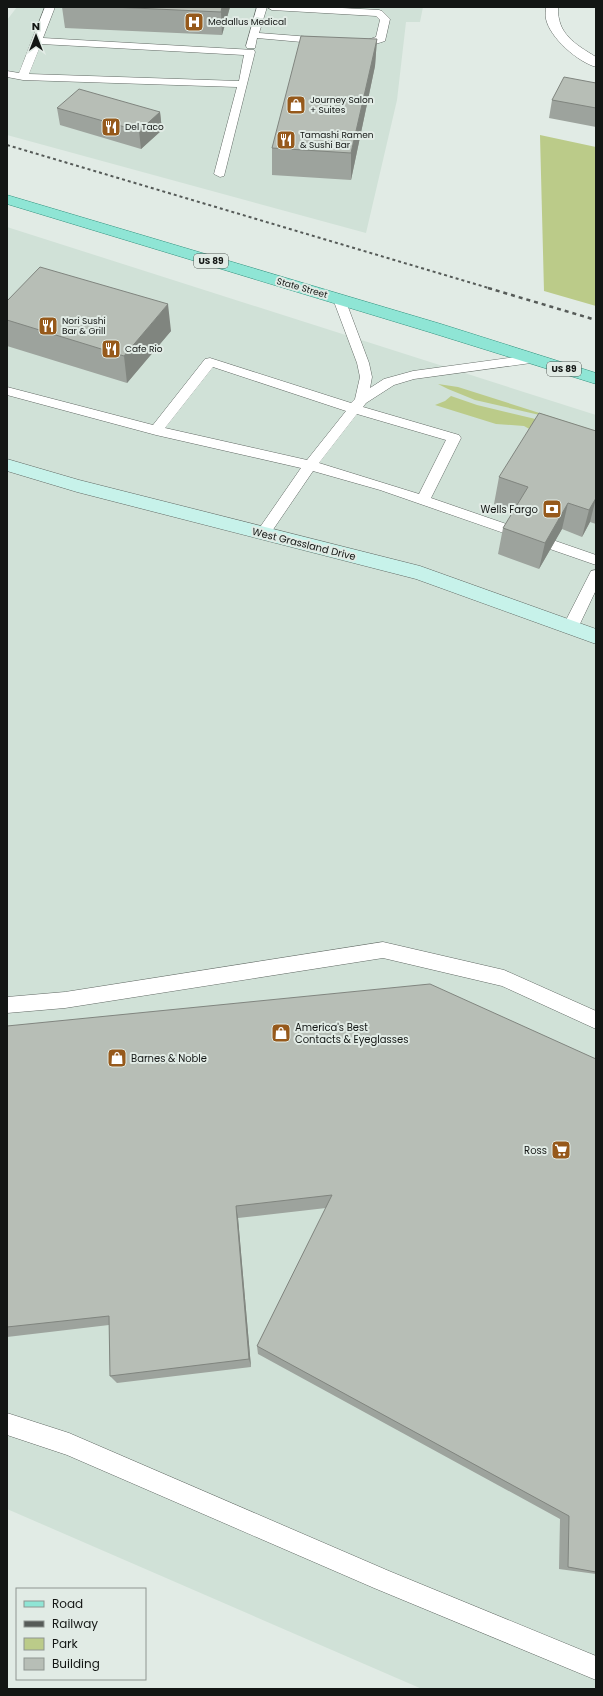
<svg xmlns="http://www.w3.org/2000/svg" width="603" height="1696" font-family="Poppins,sans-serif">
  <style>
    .built { fill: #d0e1d7 }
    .green { fill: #bbcb89 }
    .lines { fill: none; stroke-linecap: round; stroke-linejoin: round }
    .lane-casing { stroke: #626a65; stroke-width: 1 }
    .street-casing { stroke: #626a65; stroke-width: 1 }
    .secondary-casing { stroke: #626a65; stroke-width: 1 }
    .primary-casing { stroke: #34927f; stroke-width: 1 }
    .lane { fill: #fff; fill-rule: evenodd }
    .street { fill: #fff; fill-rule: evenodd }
    .secondary { fill: #c7f2ea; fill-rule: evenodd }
    .primary { fill: #8fe5d5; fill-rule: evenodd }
    .rail-far1 { stroke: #565b58; stroke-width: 2; stroke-dasharray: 3 3; stroke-linecap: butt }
    .rail { stroke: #565b58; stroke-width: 2.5; stroke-dasharray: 4 4; stroke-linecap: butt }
    .wall { fill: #9da39d }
    .shaded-wall { fill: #80857f }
    .building { fill: #b7beb6; stroke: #80857f }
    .labels { text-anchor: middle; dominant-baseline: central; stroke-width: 4; stroke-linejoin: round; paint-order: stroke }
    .far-poi-label { font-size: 9px; fill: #131614; stroke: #e1ebe5; text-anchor: start }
    .shield { fill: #e1ebe5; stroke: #515653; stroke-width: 1 }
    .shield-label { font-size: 9px; font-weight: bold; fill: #131614 }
    .far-street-label { font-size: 9px; fill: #131614; stroke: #e1ebe5 }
    .poi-label { font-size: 10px; fill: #131614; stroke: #e1ebe5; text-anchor: end }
    .street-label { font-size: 10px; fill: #131614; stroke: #e1ebe5 }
  </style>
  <rect width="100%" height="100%" fill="#e1ebe5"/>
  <path class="built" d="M17,7H423L420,22H406L397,100L366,233L7,135V20Z
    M7,227L596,415V1689H422L7,1509Z"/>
  <path class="green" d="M540,135L596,147V306L544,291Z
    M438,384L458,387L596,431V440L544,416L475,400L448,389Z
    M451,396L477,405L548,422L533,431L524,426L496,424L435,405L445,401Z"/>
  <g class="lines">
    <g class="lane-casing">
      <path id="lane" d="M45,7H55L43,38L254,50L255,52L224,176L220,177L214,174L237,87L23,80L7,77V71L19,73ZM41,44L244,55L239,81L29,74Z
        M257,7H267L259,33L324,38L329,41L324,44L257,38L255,48H247L246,46Z
        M267,7H324L379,10L382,11L390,19L385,41C373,45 362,48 350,45L349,43L350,41L367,40L376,37L380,20L376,16L272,10Z
        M339,295L343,296L345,299L369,363L372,377L370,388L384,379L413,371L531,355L535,356L537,359L535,362L531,363L414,379L394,385L366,403L363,407L459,435L461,438L431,498L596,555V565L380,490L313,471L268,537L263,538L258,537L256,533L301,468L156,435L7,395V387L153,425L205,359L210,358L351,403L355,399L360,377L357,363L333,299L335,296ZM213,367L346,411L307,460L165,428ZM357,414L446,440L419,494L319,463Z
        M596,570V590L578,628L575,632L570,634L565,632L562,628L589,575L591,571Z
        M383,942L504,970L596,1011V1029L502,986L383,958L65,1008L7,1013V997L65,992Z
        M7,1413L69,1433L389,1571L596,1656V1680L374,1588L67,1455L7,1435Z"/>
    </g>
    <g class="street-casing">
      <path id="street" d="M546,7H558C557,34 575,44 596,57V67C578,62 550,38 546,19C545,15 546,11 546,7Z"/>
    </g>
    <g class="secondary-casing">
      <path id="secondary" d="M7,459L79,480L420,566L596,629V644L416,579L77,492L7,471Z"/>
    </g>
    <g class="primary-casing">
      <path id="primary" d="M7,195L441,324L596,373V384L429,332L7,204Z"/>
    </g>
    <use href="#lane" class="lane"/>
    <use href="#street" class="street"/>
    <use href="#secondary" class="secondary"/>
    <use href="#primary" class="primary"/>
    <path class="rail-far1" d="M7,145L492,289"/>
    <path class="rail" d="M488,288L596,320"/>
  </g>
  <path class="wall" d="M62,7H230L222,35L65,28Z
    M377,39L375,66L351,180L272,175V148Z
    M596,83V127L549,118L552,100Z
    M57,108L160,112L162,130L141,149L60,125Z
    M7,301L171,331L127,383L7,346Z
    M596,431V524L590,522L582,537L562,529L539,569L498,554L503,528L514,511L494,504L499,477Z
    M7,1026L596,1059V1574L559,1569L560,1519L258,1354L257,1346L326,1208L238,1218L251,1367L117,1383L110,1376L109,1325L7,1337Z"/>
  <path class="shaded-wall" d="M222,7H230L222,35L221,12Z
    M377,39L375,66L351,180V153Z
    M160,112L162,130L141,149L139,131Z
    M168,304L171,331L127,383L124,356Z
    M596,498L590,522L582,537L589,510Z
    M568,503L562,529L539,569L545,543Z
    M236,1206L238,1218L251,1367L249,1359Z"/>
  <path class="building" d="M112,7H222L221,12Z
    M301,36L377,39L351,153L272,148Z
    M564,77L596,83V108L552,100Z
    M79,89L160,112L139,131L57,108Z
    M40,267L168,304L124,356L7,320V301Z
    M539,413L596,431V498L589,510L568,503L545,543L503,528L528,487L499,477Z
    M430,984L596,1059V1572L568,1567L569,1516L257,1346L332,1195L236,1206L249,1359L110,1376L109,1316L7,1327V1026Z"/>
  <defs>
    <g id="hospital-square" transform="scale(1)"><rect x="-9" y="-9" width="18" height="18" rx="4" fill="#96591b" stroke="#e1ebe5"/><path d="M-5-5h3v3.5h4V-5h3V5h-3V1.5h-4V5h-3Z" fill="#fff"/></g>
    <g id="shop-square" transform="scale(1)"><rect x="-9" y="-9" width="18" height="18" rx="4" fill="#96591b" stroke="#e1ebe5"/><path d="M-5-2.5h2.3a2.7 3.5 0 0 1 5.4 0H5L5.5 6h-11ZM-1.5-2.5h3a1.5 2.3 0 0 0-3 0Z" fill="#fff"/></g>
    <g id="restaurant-square" transform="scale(1)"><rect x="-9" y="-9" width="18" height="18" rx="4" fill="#96591b" stroke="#e1ebe5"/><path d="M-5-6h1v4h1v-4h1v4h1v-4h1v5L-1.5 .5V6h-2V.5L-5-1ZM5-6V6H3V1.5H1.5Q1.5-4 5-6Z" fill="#fff"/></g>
    <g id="bank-square" transform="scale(1)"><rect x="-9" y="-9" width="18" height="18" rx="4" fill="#96591b" stroke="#e1ebe5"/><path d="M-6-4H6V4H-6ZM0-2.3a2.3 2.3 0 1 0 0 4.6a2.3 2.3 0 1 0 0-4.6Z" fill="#fff"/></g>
    <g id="supermarket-square" transform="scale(1)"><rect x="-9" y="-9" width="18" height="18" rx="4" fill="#96591b" stroke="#e1ebe5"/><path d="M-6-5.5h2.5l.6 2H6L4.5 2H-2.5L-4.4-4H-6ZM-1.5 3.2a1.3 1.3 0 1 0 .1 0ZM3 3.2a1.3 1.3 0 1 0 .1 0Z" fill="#fff"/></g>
  </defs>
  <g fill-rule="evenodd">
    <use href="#hospital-square" x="194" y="22"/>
    <use href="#shop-square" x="296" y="105"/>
    <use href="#restaurant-square" x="111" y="127"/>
    <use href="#restaurant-square" x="286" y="140"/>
    <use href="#restaurant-square" x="48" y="326"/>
    <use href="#restaurant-square" x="111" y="349"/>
    <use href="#bank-square" x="552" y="509"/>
    <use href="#shop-square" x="281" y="1033"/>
    <use href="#shop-square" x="117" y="1058"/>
    <use href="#supermarket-square" x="561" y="1150"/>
  </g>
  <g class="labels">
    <g class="far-poi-label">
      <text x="208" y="22">Medallus Medical</text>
      <text x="310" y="100">Journey Salon<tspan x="310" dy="10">+ Suites</tspan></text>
      <text x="125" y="127">Del Taco</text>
      <text x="300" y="135">Tamashi Ramen<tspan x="300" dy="10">&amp; Sushi Bar</tspan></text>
      <text x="62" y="321">Nori Sushi<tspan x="62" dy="10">Bar &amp; Grill</tspan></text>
      <text x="125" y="349">Cafe Rio</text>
    </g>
    <g class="shield">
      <rect x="194" y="254" width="34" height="14" rx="3"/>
      <rect x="547" y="362" width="34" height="14" rx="3"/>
    </g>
    <g class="shield-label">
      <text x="211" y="261">US 89</text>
      <text x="564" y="369">US 89</text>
    </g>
    <g class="far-street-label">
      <text transform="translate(302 288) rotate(16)">State Street</text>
    </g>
    <g class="poi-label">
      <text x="538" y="509">Wells Fargo</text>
      <text x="295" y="1027" text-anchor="start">America's Best<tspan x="295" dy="12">Contacts &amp; Eyeglasses</tspan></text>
      <text x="131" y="1058" text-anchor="start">Barnes &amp; Noble</text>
      <text x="547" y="1150">Ross</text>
    </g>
    <g class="street-label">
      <text transform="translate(304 544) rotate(14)">West Grassland Drive</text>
    </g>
  </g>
  <rect width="603" height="1696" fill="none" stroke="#131614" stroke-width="16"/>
  <rect x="16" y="1588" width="130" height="92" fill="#e1ebe5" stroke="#8f9691"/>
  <rect x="24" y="1601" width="20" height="6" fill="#8fe5d5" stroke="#8f9691"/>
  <text x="52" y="1608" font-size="12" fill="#131614">Road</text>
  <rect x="24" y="1621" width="20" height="6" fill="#565b58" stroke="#8f9691"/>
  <text x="52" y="1628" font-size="12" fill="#131614">Railway</text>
  <rect x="24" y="1638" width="20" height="12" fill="#bbcb89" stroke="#8f9691"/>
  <text x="52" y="1648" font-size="12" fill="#131614">Park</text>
  <rect x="24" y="1658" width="20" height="12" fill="#b7beb6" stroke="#8f9691"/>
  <text x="52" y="1668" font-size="12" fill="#131614">Building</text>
  <g transform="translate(36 36)" stroke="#e1ebe5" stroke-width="3" paint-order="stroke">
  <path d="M0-3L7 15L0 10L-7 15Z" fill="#131614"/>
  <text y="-6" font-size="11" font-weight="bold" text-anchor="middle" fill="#131614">N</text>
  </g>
</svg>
